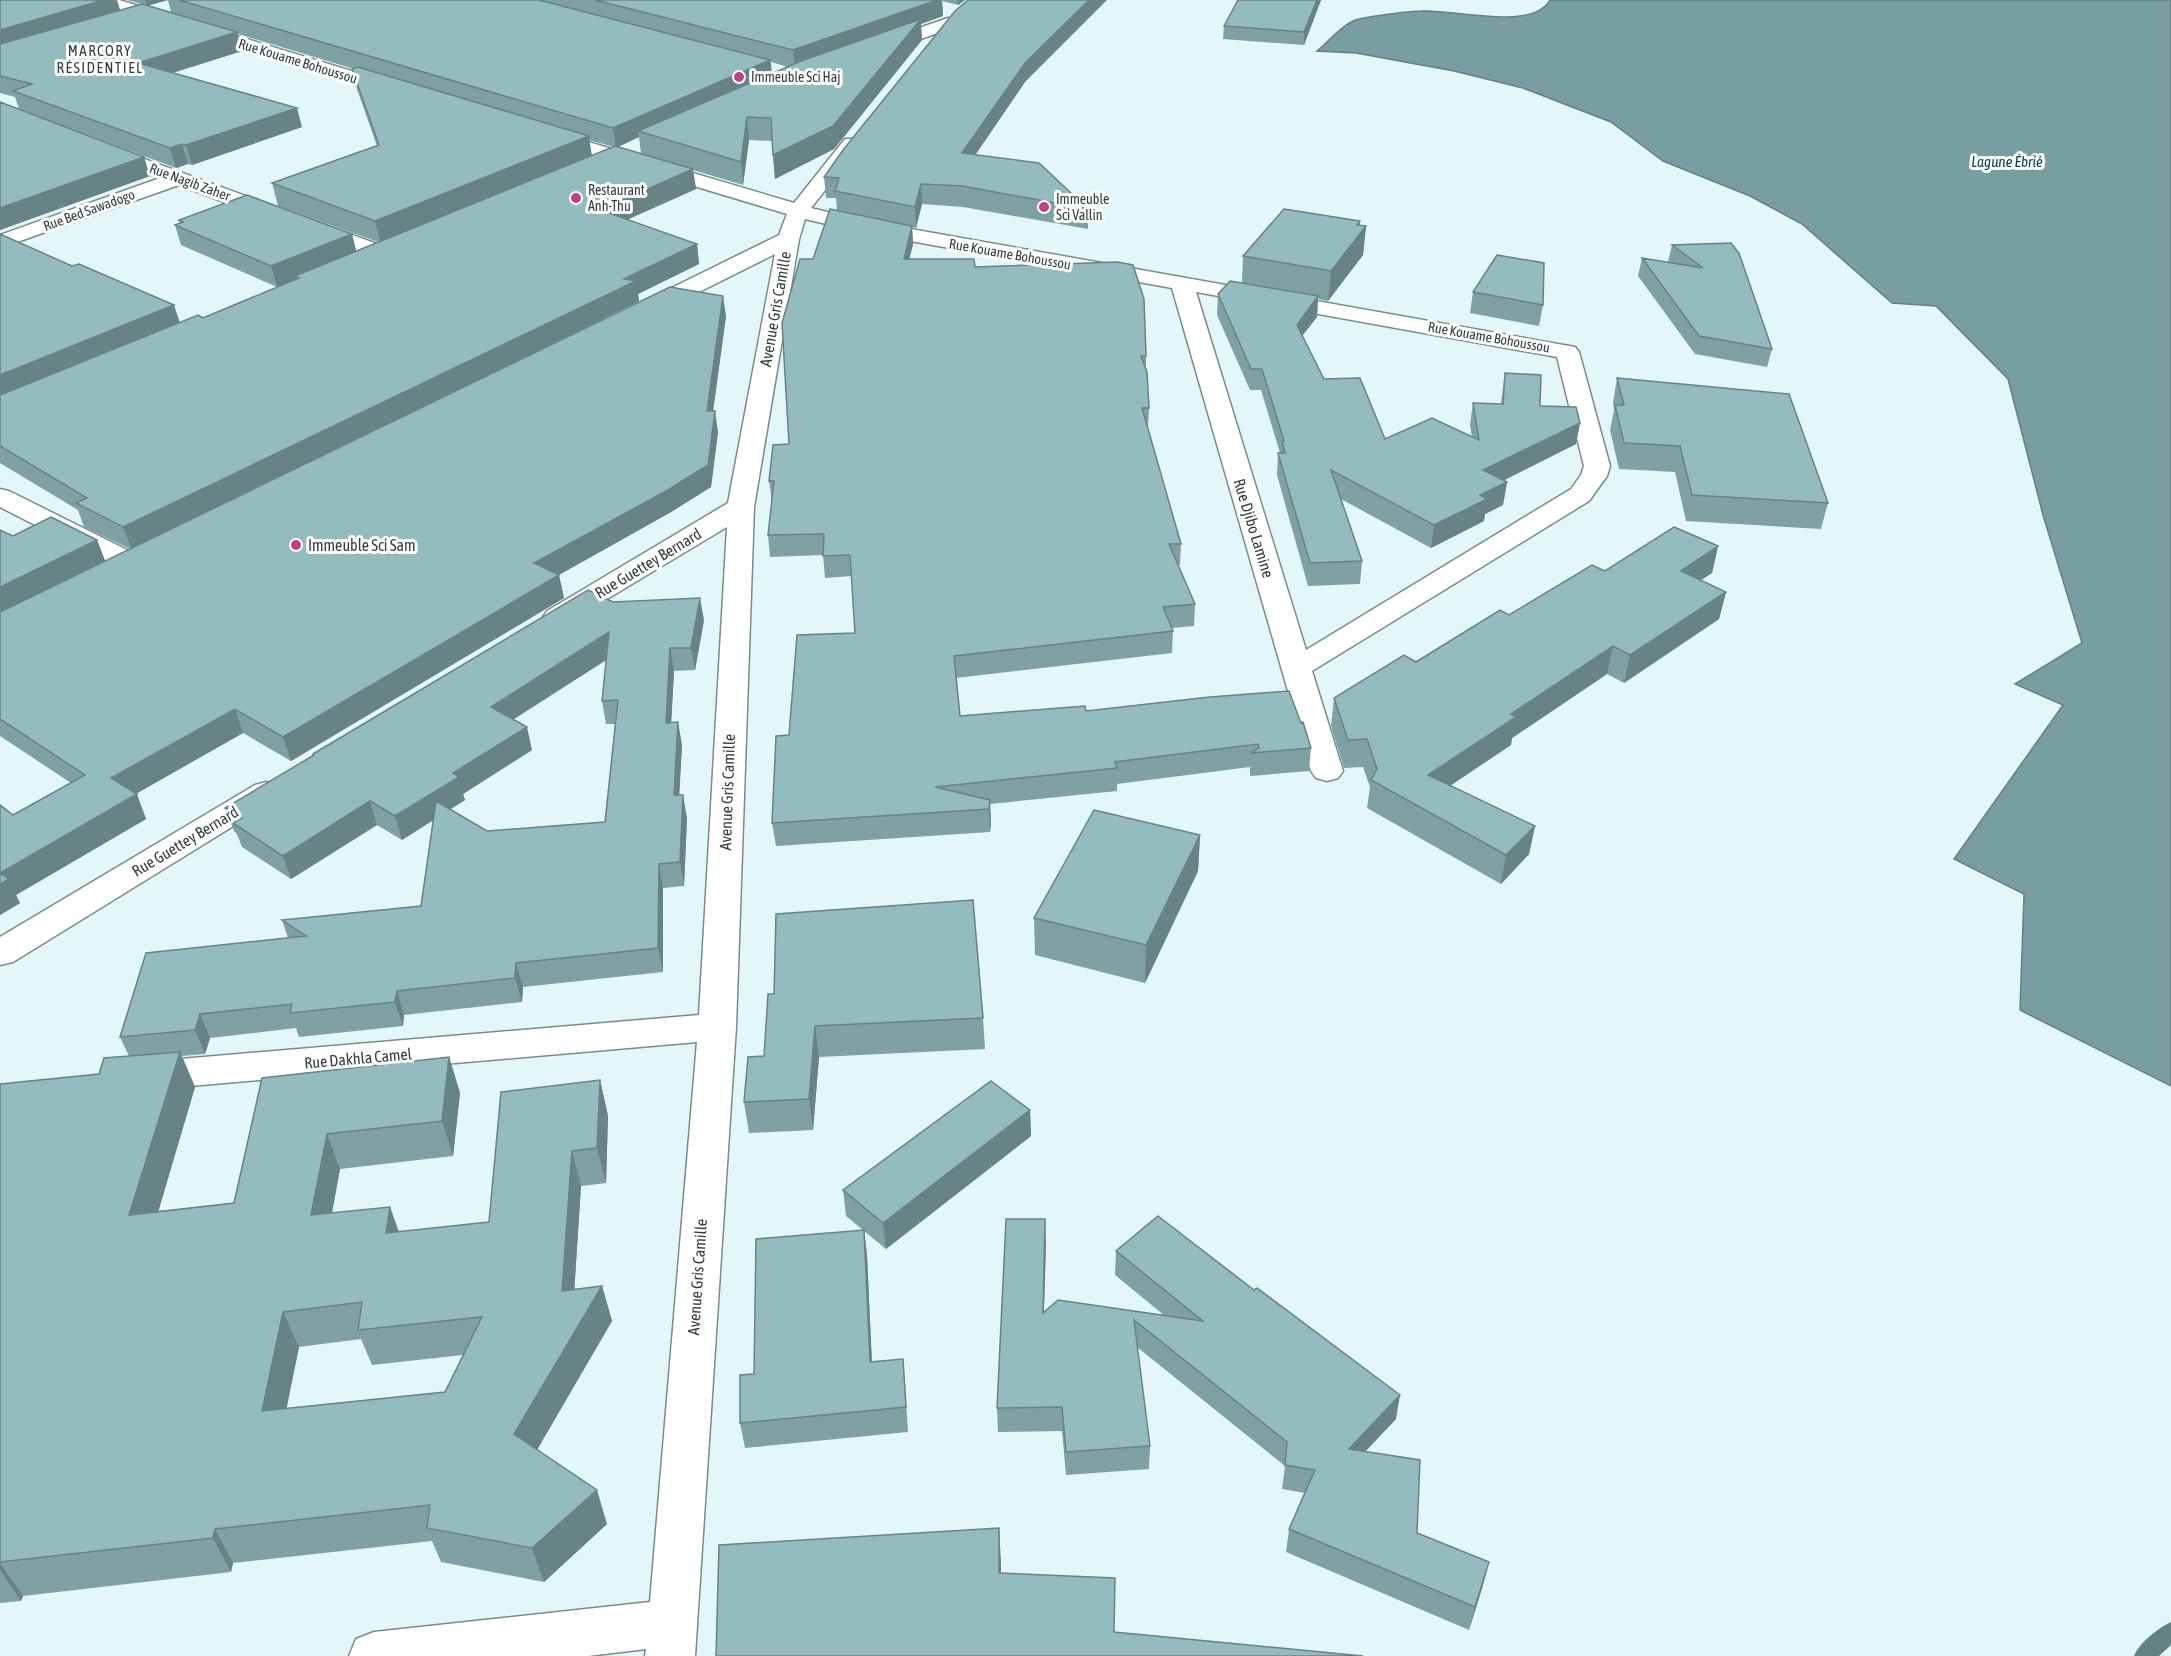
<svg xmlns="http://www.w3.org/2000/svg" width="2171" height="1656" font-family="'Asap Condensed',sans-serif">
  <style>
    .water { fill: #789ea1; stroke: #648183; stroke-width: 1.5 }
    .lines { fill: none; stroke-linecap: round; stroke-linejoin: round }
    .stream { fill: #648183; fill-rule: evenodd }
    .minor-casing { stroke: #798b8d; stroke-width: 3 }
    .minor { fill: #fff; fill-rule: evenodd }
    .wall { fill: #7fa1a3; fill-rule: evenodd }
    .shaded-wall { fill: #688385 }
    .building { fill: #94bbbe; stroke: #688385; stroke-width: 1.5; fill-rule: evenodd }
    .poi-dot { fill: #c44086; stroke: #fff; stroke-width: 2 }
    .labels { text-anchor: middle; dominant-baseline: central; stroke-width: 6; stroke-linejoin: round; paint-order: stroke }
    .far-street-label { font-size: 14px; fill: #343c3d; stroke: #fff }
    .far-poi-label { font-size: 14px; fill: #343c3d; stroke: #fff; text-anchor: start }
    .far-neighbourhood-label { font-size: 15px; letter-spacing: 1.5px; fill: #343c3d; stroke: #fff }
    .far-water-label { font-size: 15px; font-style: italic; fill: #044347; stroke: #fff }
    .street-label { font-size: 16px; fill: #343c3d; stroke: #fff }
    .poi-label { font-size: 16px; fill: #343c3d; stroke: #fff; text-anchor: start }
  </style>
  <rect width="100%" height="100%" fill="#e3f7f9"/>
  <path class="water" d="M1550,0H2171V1086L2020,1010L2024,894L1954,859L2063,705L2015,684L2082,643L2043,515L2008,379L1936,306L1892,303L1802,224L1750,196L1663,161L1611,122L1523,88L1454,71L1356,53L1317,51C1328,42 1340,27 1353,21C1361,17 1411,11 1422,11C1453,9 1532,32 1550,0Z"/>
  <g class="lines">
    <path class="stream" d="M2171,1622V1645L2159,1656H2134C2139,1643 2158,1628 2171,1622Z"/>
    <g class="minor-casing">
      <path id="minor" d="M94,0H119L404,87L407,91L404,95H392L96,3Z
        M948,18L954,19L956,23L954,27L885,52H873L870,48L873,44Z
        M548,130L794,203L845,139H859L862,143L811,208L860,220L1575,347L1579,352L1610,466L1607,476L1589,501L1312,671L1343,771L1338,778L1327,781L1316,778L1311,771L1172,288L860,232L805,219L799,239L754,507L736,1027L695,1656H645L646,1649L588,1656H349L356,1639L374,1632L650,1602L697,1042L145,1090L132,1086L126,1076L132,1066L145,1062L699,1015L727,527L567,623L557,626L547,623L543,617L547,611L728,503L775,254L655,314L647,316L639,314L636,309L639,304L779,235L787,214L541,140L539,136L541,132ZM1196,292L1557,357L1584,466L1581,475L1571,489L1306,650Z
        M106,145L388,248L391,253L388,258L380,259L372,258L179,185L0,248V235L160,178L99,155L96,151L99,147Z
        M0,489L9,491L141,557L145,563L141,569L131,571L121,569L0,507Z
        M266,782L277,785L282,792L277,799L13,962L0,965V937L255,785Z"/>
    </g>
    <use href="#minor" class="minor"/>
  </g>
  <path class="wall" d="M0,0H117L120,10L141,4L127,0H168L148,5L171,12L168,0H965L958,5L942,1L943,16L921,24L922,40L834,149L775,179L772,141L749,140L743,185L693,170L696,189L627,220L697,244L699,264L638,294L639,301L509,365L726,316L713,411L718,432L711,487L671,512L559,575L564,598L291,761L243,733L136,794L146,819L16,895L20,903L0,915V805L13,815L71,783L0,736V530L13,536L97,540L105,561L130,549L84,527L78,510L0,463V234L180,323L203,318L277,287L181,245L175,225L180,224L179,220L352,234L356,251L378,242L278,206L272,183L377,146L357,89L352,69H354L238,34L242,51L172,73L302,127L192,165L188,164L176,168L40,117L150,176L0,230V102L19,109L15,97L0,93ZM771,62L788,67L772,74ZM639,137L641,154L617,147ZM589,140L614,147L592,156Z
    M1321,0L1304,45L1223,39L1224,26Z
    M1025,82L975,155L1088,209V229L963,207L922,204L916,228L912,227L913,244L909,259L975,267L1146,356V369L1149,408L1148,428L1181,544L1180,565H1178L1195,604L1194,626L1172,628L1173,631L1172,653L956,678L960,716L1086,711L1301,723L1311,748L1309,771L1250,776V767L1117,784V791L990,804L991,823L990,832L776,846L772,823L789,735L855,633L852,576L825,578L823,555L770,557L768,535L772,502L769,481L789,444L813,259L837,211L836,198H826L824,177Z
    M1360,225L1366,226L1363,255L1328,301L1318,299L1317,317L1302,336L1324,379L1385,439L1472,437L1470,425L1473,403L1501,404L1505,373L1540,406L1580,423L1576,444L1503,481L1507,482L1503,505L1485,514L1484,521L1431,548L1341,499L1362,561L1360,584L1308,586L1277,475L1278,453H1280L1261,390H1250L1217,315L1218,294L1242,283L1243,256Z
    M1731,243L1772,349L1767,367L1695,354L1638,276L1642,258L1668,262L1672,245Z
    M1473,292L1543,305L1539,326L1470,313Z
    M1617,378L1828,503L1821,529L1686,521L1675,472L1619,469L1610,430L1614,410L1613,403Z
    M1718,546L1712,573L1701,580L1726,592L1719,619L1624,683L1607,674L1512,738L1511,745L1450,786L1535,826L1529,854L1501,884L1367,808L1370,787L1363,767L1344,768L1331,726L1334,698L1416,662L1509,615L1605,571Z
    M613,602L704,620L695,670L674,671L671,722L682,745L679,795L687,818L684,886L663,888V972L523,987L522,1002L404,1015L403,1026L299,1037L296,1028L210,1038L205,1054L182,1056L195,1087L158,1211L234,1203L262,1078L449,1057L460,1093L453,1156L340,1169L332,1213L390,1207L399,1232L489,1222L600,1080L608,1116L606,1183L581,1186L574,1290L602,1286L612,1321L537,1449L607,1524L544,1582L441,1562L432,1541L233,1563L231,1572L23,1596L21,1601L0,1603V1084L99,1074L129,1056L120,1037L288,938L282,920L421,906L433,820L402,840L377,825L291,879L242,847L237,834L234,831L225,808L313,756V754ZM606,660L602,701L606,724H615L605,822L487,831L450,809L465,800L463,794L532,750L513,719ZM361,1339L372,1365L463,1355L445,1392L286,1408L299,1347Z
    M1200,835L1198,871L1145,983L1035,955L1034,918Z
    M768,994L983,1018L985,1049L819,1057L813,1130L749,1133L744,1102L764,1056Z
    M1030,1110L1031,1136L886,1249L864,1231L867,1255L872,1362L905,1384L908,1432L745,1448L740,1423L863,1230L846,1216L843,1190Z
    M1046,1243L1044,1312L1165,1316L1115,1275L1116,1251L1396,1419L1365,1451L1417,1533L1483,1585L1469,1630L1286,1552L1289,1529L1305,1493L1282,1489L1285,1466L1137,1347L1150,1446L1149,1469L1066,1475L1062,1431L998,1432L997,1408Z"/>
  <path class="shaded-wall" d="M103,0H117L121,14L0,50V30Z
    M145,0H168L147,6Z
    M937,0H942L943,16L921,24L922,40L834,149L775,179L773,155L795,69L793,50Z
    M958,0H965L958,5Z
    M1089,0H1107L1025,82L963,173L962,153L1025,63Z
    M1317,0H1321L1304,45V32Z
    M237,32L242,51L144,82L138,63Z
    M770,60L772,79L638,131L639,137L616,148L613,128Z
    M297,108L302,127L192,165L186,145Z
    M747,117L749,140L743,185L741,162Z
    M589,136L592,157L381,244L375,221Z
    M182,144L188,164L176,168L170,148Z
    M144,157L150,176L0,230V208Z
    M693,169L696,189L603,230L600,210Z
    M921,184L922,204L916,228L915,207Z
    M1360,221L1359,235L1366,226L1363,255L1328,301L1331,271Z
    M912,226L913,244L905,278L904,259Z
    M352,234L357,254L295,276L296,279L277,287L271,266Z
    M697,244L699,264L638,294L639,301L132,550L123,527L624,279Z
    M723,296L726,316L710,433L707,411Z
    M1318,296L1317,317L1295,345L1297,325Z
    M174,305L181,326L0,401V375Z
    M715,411L718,432L711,487L671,512L539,586L534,563Z
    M1580,423L1576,444L1480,492L1483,470Z
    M1507,482L1503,505L1485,514L1484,521L1431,548L1434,525L1480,495Z
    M97,540L106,563L0,615V587Z
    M1718,546L1712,573L1675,597L1681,571Z
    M559,575L564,598L291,761L283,737Z
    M1726,592L1719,619L1624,683L1630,655Z
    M700,598L704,620L695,670L691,648Z
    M609,632L614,655L497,730L491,707Z
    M1613,646L1607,674L1512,738L1511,745L1424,803L1428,775L1511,714Z
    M670,648L674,671L670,746L666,723Z
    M235,709L243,733L121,802L111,778Z
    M678,722L682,745L678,819L674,795Z
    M527,727L532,750L463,794L465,800L402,840L395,816L453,773Z
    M137,794L146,819L16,895L20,903L0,915V873Z
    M683,795L687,818L684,886L680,862Z
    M990,800L991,823L990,832L989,809Z
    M370,801L377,825L291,879L283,856Z
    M1535,826L1529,854L1501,884L1506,855Z
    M1200,835L1198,871L1145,983L1146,945Z
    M659,864L663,888V972L658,948Z
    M516,963L523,987L522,1002L515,978Z
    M397,991L404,1015L403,1026L395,1002Z
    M200,1014L210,1038L205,1054L195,1030Z
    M815,1026L819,1057L813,1130L809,1099Z
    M180,1052L195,1087L147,1250L129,1215Z
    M449,1057L460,1093L453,1156L442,1121Z
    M600,1080L608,1116L606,1183L597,1148Z
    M1030,1110L1031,1136L886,1249L883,1223Z
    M327,1134L340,1169L325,1250L311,1215Z
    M572,1151L581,1186L572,1327L562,1291Z
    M390,1207L402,1242L386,1233Z
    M1045,1219L1046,1243L1043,1337V1313Z
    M864,1230L867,1255L873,1388L870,1362Z
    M602,1286L612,1321L526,1469L514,1434Z
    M283,1312L299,1347L279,1446L262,1411Z
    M1400,1395L1396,1419L1346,1472L1349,1449Z
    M597,1490L607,1524L544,1582L532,1548Z
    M999,1528L1001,1562V1607L999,1573Z
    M215,1529L233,1563L231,1572L213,1538Z
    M1489,1562L1483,1585L1469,1630L1475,1607Z
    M0,1563L23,1596L21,1601L0,1570Z"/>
  <path class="building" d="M0,0H103L0,30Z
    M179,0H539L770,60L613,128Z
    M595,0H937L793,50Z
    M968,0H1089L1025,63L962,153L1039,163L1088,209L962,186L921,184L915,207L835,191L839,178L824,177L843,150L955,11Z
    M1238,0H1317L1304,32L1224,26Z
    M142,4L237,32L138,63L297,108L186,145L182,144L170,148L13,91L32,84L0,76V44Z
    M921,19L833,126L773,155L771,118L747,117L741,162L638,131L801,61Z
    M358,67L589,136L375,221L272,183L379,145L352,69Z
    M0,102L144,157L0,208Z
    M615,146L693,169L600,210L697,244L624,279L636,281L123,527L76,503L87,498L0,446V395L198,315L203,318L299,278L295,276Z
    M247,195L352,234L271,266L175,225L183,222L179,220Z
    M830,209L912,226L904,259H974L975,267L1117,262L1133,265L1144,299L1146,356H1141L1147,372L1149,408H1142L1181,544H1169L1195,604L1163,607L1173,631L954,656L960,716L1085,706L1086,711L1210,697L1289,691L1301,723L1303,722L1311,748L1251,753L1259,748L1258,744L1115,762L1117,768L935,787L990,800L989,809L772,823L776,736L789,735L797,635L855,633L850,555L823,556L824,534L768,535L774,481H769L773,445L789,444L782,323L800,259H813Z
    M1284,209L1360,221L1357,225L1366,226L1331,271L1243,256Z
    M0,234L72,266L79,264L174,305L0,375Z
    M1731,243L1739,253L1772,349L1699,336L1642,258L1703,268L1672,245Z
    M1497,255L1544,263L1543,305L1473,292Z
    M1230,281L1318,296L1297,325L1324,379L1360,378L1385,439L1432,418L1479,440L1473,403L1503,404L1505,373L1541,375L1540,406L1576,407L1580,423L1483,470L1507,482L1480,495L1487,499L1434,525L1331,470L1362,561L1310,563L1278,453H1285L1282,441H1284L1262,369H1251L1218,294Z
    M670,287L723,296L707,411H715L708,465L668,490L534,563L559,575L283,737L235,709L111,778L137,794L0,873L9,879L0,884V805L13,815L85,775L0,719V612Z
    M1617,378L1789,394L1828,503L1692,495L1680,446L1624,443L1615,405H1624Z
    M51,517L97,540L0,587V530L13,536Z
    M1674,527L1718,546L1681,571L1726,592L1630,655L1613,646L1511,714L1516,717L1428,775L1535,826L1506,855L1371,780L1377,769L1367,739L1348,740L1334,698L1404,655L1416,662L1500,610L1509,615L1592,565L1605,571Z
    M588,590L613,602L700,598L691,648H670L666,723L678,722L674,795H683L680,862L659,864L658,948L516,963L515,978L397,991L395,1002L290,1013L292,1004L200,1014L195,1030L120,1037L146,953L306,936L282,920L421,906L436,801L487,831L605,822L618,700L602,701L609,632L491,707L527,727L453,773L459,777L395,816L370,801L283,856L233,823L242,818L225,808L314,755L313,754Z
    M1094,810L1200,835L1146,945L1034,918Z
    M973,900L983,1018L815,1026L809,1099L744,1102L748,1057L764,1056L768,994H774L776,914Z
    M180,1052L129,1215L234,1203L262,1078L449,1057L442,1121L327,1134L311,1215L390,1207L386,1233L489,1222L501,1092L600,1080L597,1148L572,1151L562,1291L602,1286L514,1434L597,1490L532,1548L427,1528L430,1505L215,1529L213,1538L0,1562V1084L99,1074L104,1058ZM362,1302L358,1330L482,1317L445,1392L262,1411L283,1312Z
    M991,1081L1030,1110L883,1223L843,1190Z
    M1158,1216L1254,1290L1257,1288L1400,1395L1349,1449L1420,1460L1417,1533L1489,1562L1475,1607L1289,1529L1315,1470L1285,1465L1287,1442L1134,1320L1150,1446L1066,1452L1062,1407L997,1408L1006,1219H1045L1043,1313L1058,1300L1203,1321L1116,1251Z
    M864,1230L870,1362L903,1359L906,1407L740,1423V1375L754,1374L756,1239Z
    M999,1528V1573L1115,1578L1114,1632L1363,1656H716L719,1545Z"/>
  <g class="poi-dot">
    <circle cx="739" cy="77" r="6"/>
    <circle cx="576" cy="198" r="6"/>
    <circle cx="1044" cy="207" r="6"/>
    <circle cx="296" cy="545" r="6"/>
  </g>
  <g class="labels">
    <g class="far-street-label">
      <text transform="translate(298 61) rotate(17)">Rue Kouame Bohoussou</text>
      <text transform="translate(190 182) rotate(20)">Rue Nagib Zaher</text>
      <text transform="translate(89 210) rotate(-20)">Rue Bed Sawadogo</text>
      <text transform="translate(1010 254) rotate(10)">Rue Kouame Bohoussou</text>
      <text transform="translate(1489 337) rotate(10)">Rue Kouame Bohoussou</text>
    </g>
    <g class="far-poi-label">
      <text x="751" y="77">Immeuble Sci Haj</text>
      <text x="588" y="190">Restaurant<tspan x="588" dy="16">Anh-Thu</tspan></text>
      <text x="1056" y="199">Immeuble<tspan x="1056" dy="16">Sci Vallin</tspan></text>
    </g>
    <g class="far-neighbourhood-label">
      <text x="100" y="50">MARCORY<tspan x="100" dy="17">RÉSIDENTIEL</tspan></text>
    </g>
    <g class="far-water-label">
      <text x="2007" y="161">Lagune Ébrié</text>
    </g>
    <g class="street-label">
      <text transform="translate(775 309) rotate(-80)">Avenue Gris Camille</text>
      <text transform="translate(1254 528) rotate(73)">Rue Djibo Lamine</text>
      <text transform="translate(648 563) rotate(-31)">Rue Guettey Bernard</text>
      <text transform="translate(727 792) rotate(-88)">Avenue Gris Camille</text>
      <text transform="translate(185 841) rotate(-31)">Rue Guettey Bernard</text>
      <text transform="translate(358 1058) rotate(-5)">Rue Dakhla Camel</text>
      <text transform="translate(697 1277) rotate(-86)">Avenue Gris Camille</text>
    </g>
    <g class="poi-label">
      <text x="308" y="545">Immeuble Sci Sam</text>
    </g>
  </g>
</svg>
